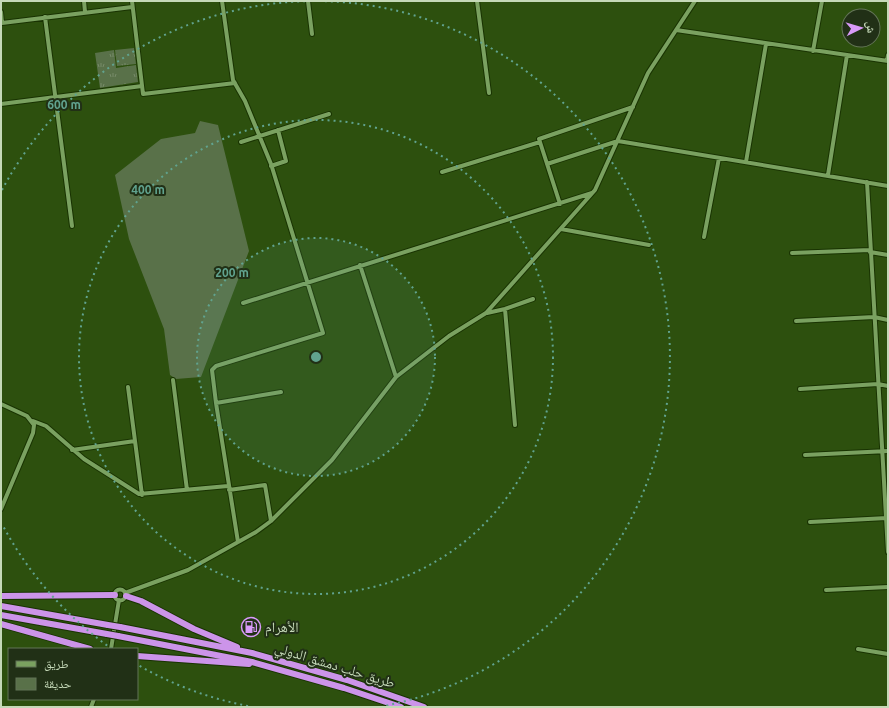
<svg xmlns="http://www.w3.org/2000/svg" width="889" height="708" font-family="Ubuntu,'Noto Naskh Arabic',sans-serif">
  <style>
    .grass { fill: url(#grass-tufts) }
    .park { fill: #597149 }
    .lines { fill: none; stroke-linecap: round; stroke-linejoin: round }
    .minor-casing { stroke: #193302; stroke-width: 6 }
    .highway-casing { stroke: #193302; stroke-width: 8 }
    .minor { stroke: #7aa160; stroke-width: 4 }
    .highway { stroke: #cc94e9; stroke-width: 6 }
    .highway-bridge-casing { stroke: #193302; stroke-width: 8; stroke-linecap: butt }
    .highway-bridge { stroke: #cc94e9; stroke-width: 6 }
    .ring { fill: none; stroke: #61a38f; stroke-width: 2; stroke-dasharray: 2 4 }
    .labels { text-anchor: middle; dominant-baseline: central; stroke-width: 4; stroke-linejoin: round; paint-order: stroke }
    .poi-label { font-size: 14px; fill: #c5d9b8; stroke: #213016; text-anchor: start }
    .street-label { font-size: 14px; fill: #c5d9b8; stroke: #213016 }
    .centre { fill: #61a38f; stroke: #213016; stroke-width: 2 }
    .ring-label { font-size: 12px; text-anchor: middle; font-weight: bold; fill: #61a38f; stroke: #213016; stroke-width: 4; stroke-linejoin: round; paint-order: stroke }
  </style>
  <defs>
    <pattern id="grass-tufts" width="24" height="20" patternUnits="userSpaceOnUse"><rect width="24" height="20" fill="#597149"/><path d="M3 7l-1-3M5 7V3M7 7l1-3M15 17l-1-3M17 17v-4M19 17l1-3" fill="none" stroke="#778b69"/></pattern>
  </defs>
  <rect width="100%" height="100%" fill="#2d500e"/>
  <path class="grass" d="M134,48L136,64L117,66L115,50Z
    M114,50L116,68L136,65L138,82L119,85L117,73L119,85L100,88L95,53Z"/>
  <path class="park" d="M200,121L218,125L249,251L201,377L176,379L170,375L164,329L129,239L115,175L161,139L195,133Z"/>
  <g class="lines">
    <g class="minor-casing">
      <path id="minor" d="M84,1L85,12
        M132,1L143,94L235,83
        M222,1L233,80L245,101L271,164L323,333L216,366L212,370L216,403L238,542
        M308,1L312,34
        M477,1L489,93
        M1,12L2,23L132,7
        M45,17L72,226
        M676,30L888,61
        M813,51L822,1
        M887,61L888,55
        M1,104L142,86
        M241,142L329,114
        M746,162L766,44
        M547,164L618,141L888,186
        M271,166L286,161L278,130
        M442,172L540,142
        M828,175L847,55
        M867,182L888,552
        M560,204L539,139L633,107
        M561,229L649,245
        M704,237L719,158
        M870,252L888,255
        M792,253L870,250
        M360,265L396,377
        M243,303L592,193
        M505,309L515,425
        M487,313L505,309L533,299
        M796,321L874,317L888,320
        M173,380L187,490
        M128,387L142,495
        M800,389L878,384L888,386
        M216,403L281,392
        M1,404L27,416L34,425L33,433L1,509
        M33,421L46,426L84,459L139,494L228,486
        M72,450L135,441
        M805,455L888,451
        M229,490L265,485L271,521
        M810,522L887,518
        M114.5 595a5.5 5.5 0 1 1 11 0a5.5 5.5 0 1 1-11 0Z
        M826,590L888,587
        M125,593L188,570L256,532L271,521L332,460L396,377L449,336L486,313L595,190L648,73L695,1
        M111,649L119,600
        M858,649L888,654
        M91,707L94,699"/>
    </g>
    <g class="highway-casing">
      <path id="highway" d="M1,596L115,595
        M126,596L141,601L194,629L237,647
        M1,606L108,625
        M1,615L107,634
        M1,624L90,649
        M120,627L252,653L347,680L424,707
        M118,636L252,662L344,688L401,707
        M137,656L249,664"/>
    </g>
    <use href="#minor" class="minor"/>
    <use href="#highway" class="highway"/>
    <g class="highway-bridge-casing">
      <path id="highway-bridge" d="M108,625L120,627
        M107,634L118,636"/>
    </g>
    <use href="#highway-bridge" class="highway-bridge"/>
  </g>
  <circle cx="316" cy="357" r="119" fill="#61a38f" fill-opacity=".12"/>
  <g class="ring">
    <circle cx="316" cy="357" r="119"/>
    <circle cx="316" cy="357" r="237"/>
    <path d="M248 706A356 356 0 0 1 138 665M112 649A356 356 0 0 1 2 524M2 190A356 356 0 0 1 313 1M319 1A356 356 0 0 1 384 706"/>
  </g>
  <defs>
    <g id="fuel-ring" transform="scale(1)"><circle r="9.5" fill="#213016" stroke="#d89af8" stroke-width="1.5"/><path d="M-5.5-6h7V0h2V4h1.3V-2.5L3-4.5l.8-.8L6-3V5H2.5V1h-1V6h-7ZM-4.2-4.7v3.2H.2V-4.7Z" fill="#d89af8"/></g>
  </defs>
  <g fill-rule="evenodd">
    <use href="#fuel-ring" x="251" y="627"/>
  </g>
  <g class="labels">
    <g class="poi-label">
      <text x="265" y="627">الأهرام</text>
    </g>
    <g class="street-label">
      <text transform="translate(335 665) rotate(17)">طريق حلب دمشق الدولي</text>
    </g>
  </g>
  <circle cx="316" cy="357" r="6" class="centre"/>
  <g class="ring-label">
    <text x="64" y="109">600 m</text>
    <text x="148" y="194">400 m</text>
    <text x="232" y="277">200 m</text>
  </g>
  <rect width="889" height="708" fill="none" stroke="#c5d9b8" stroke-width="4"/>
  <rect x="8" y="648" width="130" height="52" fill="#213016" stroke="#637457"/>
  <rect x="16" y="661" width="20" height="6" fill="#7aa160" stroke="#637457"/>
  <text x="44" y="668" font-size="12" fill="#c5d9b8">طريق</text>
  <rect x="16" y="678" width="20" height="12" fill="#597149" stroke="#637457"/>
  <text x="44" y="688" font-size="12" fill="#c5d9b8">حديقة</text>
  <g transform="translate(861 28) rotate(85)"><circle r="19" fill="#213016" stroke="#637457"/>
  <path d="M0-3L7 15L0 10L-7 15Z" fill="#d89af8"/>
  <text y="-6" font-size="11" font-weight="bold" text-anchor="middle" fill="#c5d9b8">ش</text>
  </g>
</svg>
